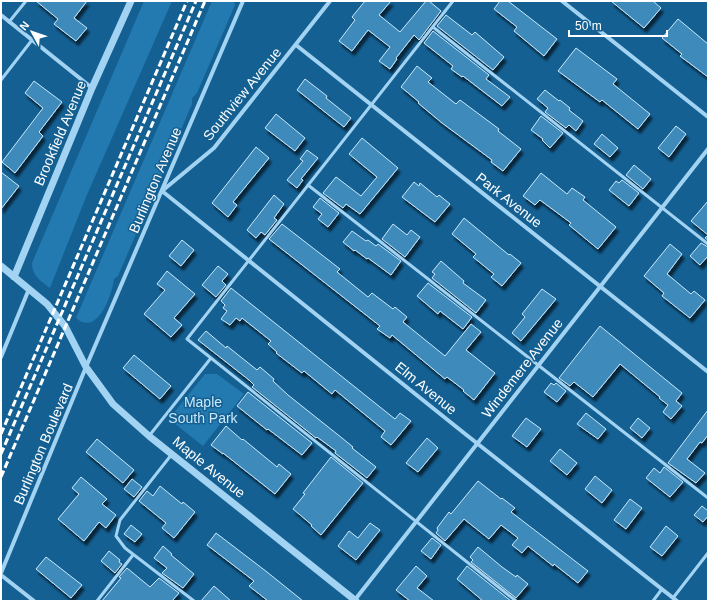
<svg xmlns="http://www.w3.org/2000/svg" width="709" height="602" font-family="Helvetica,sans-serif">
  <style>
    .green { fill: #237ab0 }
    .building { fill: #3d8abb; stroke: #cae9fc; filter: url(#shadow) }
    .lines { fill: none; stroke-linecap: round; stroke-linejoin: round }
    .service { stroke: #a3d3f2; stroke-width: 3 }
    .minor { stroke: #a3d3f2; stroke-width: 4 }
    .tertiary { stroke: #a3d3f2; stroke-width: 7 }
    .rail { stroke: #fff; stroke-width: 3; stroke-dasharray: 7 3; stroke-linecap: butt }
    .labels { text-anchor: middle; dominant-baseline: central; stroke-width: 3; stroke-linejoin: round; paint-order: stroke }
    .street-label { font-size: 14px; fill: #fff; stroke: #146093 }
    .park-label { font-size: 14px; fill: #cae9fc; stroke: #146093 }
  </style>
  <defs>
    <filter id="shadow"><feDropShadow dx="2.5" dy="4.5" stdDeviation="1" flood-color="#0009"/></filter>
  </defs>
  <rect width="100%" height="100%" fill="#146093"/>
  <path class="green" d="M144,1H172L86,197L50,288C41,281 32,276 32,263Z
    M212,1H234L235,5L197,93L192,98V104L118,276L114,279C112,294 98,337 76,318Z
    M205,374H217L244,394L203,446L169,419Z"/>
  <path class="building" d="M36,1H87L74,18L87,28L76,41L54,24L58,19Z
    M365,1H391L379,15L400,32L426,1H429L441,11L419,40L414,35L396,58L397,59L390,69L379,61L390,47L368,30L352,51L339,41L355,20L352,17Z
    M500,1H508L557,39L544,56L514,31L517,27L494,9Z
    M611,1H653L661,8L644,28Z
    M446,15L472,35L475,32L504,57L493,70L437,26Z
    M678,19L708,44V77L680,56L682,54L662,38Z
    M433,31L489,75L486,79L510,97L502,106L463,76L462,77L451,69L453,66L424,43Z
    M576,48L617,79L613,84L650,114L638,129L602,100L600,102L558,71Z
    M417,66L432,78L428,82L456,104L460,100L499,129L498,131L521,149L503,171L491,162L492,160L442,123L418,103L419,102L401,87Z
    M305,79L327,96L326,98L351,118L344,127L297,90Z
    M34,81L62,102L39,132L43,136L15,173L2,162L43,108L25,93Z
    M545,90L559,101L560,100L570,108L569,110L583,121L576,131L569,125L566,128L545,112L548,108L537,99Z
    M276,114L305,138L295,151L265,128Z
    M541,116L563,133L550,148L542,140L543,139L531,130Z
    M676,126L686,134L669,157L658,148Z
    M602,134L618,148L610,157L594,144Z
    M362,138L398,168L360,214L346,204L343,208L323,193L336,177L361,196L377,177L349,154Z
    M256,147L269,158L233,202L237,205L228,217L212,203Z
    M307,150L318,158L301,179L303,180L297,188L287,180L303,161L300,159Z
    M634,165L651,179L643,189L626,175Z
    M1,172L19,186L1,209Z
    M541,173L567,194L572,188L585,197L583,200L616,227L598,249L569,225L571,223L540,200L535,205L523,196Z
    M622,180L639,193L629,206L609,190L616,181L619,183Z
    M414,182L419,186L420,183L437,197L439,195L450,204L435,222L402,197Z
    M274,195L284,204L274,218L277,220L265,235L261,232L256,238L247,230Z
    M320,198L339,213L328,227L318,219L322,214L313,207Z
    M708,201V240L705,238L708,235L691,221Z
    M464,218L509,255L510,254L521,263L502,286L491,277L494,274L473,257L476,254L452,234Z
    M282,224L340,269L337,272L368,297L372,293L393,309L395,307L407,317L403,322L445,356L471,324L481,332L466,350L495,373L474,400L463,391L464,390L447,377L445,379L392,335L390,338L377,329L380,326L269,239Z
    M393,224L407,235L411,230L420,237L405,257L382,239Z
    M352,231L366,241L368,240L376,246L378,244L401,261L391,275L368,258L367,259L355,250L354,251L343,242Z
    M182,240L194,250L181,266L169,256Z
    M701,243L708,247V256L700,265L690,256Z
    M670,244L682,254L667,274L691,294L694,291L705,300L690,318L662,296L664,293L644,276Z
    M441,261L464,281L463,283L486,300L476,313L432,278L435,274L432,272Z
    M218,266L228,274L222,281L226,285L216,297L202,285Z
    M167,271L195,294L174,318L182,325L171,337L144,314L165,290L157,284Z
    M428,283L472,317L463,329L440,311L438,314L417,296Z
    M231,288L395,419L400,413L411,421L391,445L381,437L385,431L335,390L332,394L304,371L302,373L276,353L277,352L268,344L271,341L242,318L240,321L236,318L230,325L221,319L227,311L223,308L225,305L221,301Z
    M542,289L556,299L521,341L512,333L525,317L522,314Z
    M600,326L682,393L676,401L682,406L671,419L663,412L668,405L659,398L660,397L620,364L593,397L574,382L570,386L559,378Z
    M206,331L226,348L227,346L257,370L260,367L274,379L273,381L288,395L342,438L353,447L352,448L376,467L367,478L335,453L336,451L317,437L316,438L252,387L254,385L249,380L198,340Z
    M134,355L171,386L160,399L123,368Z
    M551,383L554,385L556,383L566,391L557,402L544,392Z
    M248,392L312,443L302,455L268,429L267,430L237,406Z
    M708,410V435L702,443L700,442L687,459L705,473L696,483L668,463Z
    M586,413L606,429L598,439L577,424Z
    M526,418L541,429L527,447L512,436Z
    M638,418L650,428L642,438L630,428Z
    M226,426L242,440L243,439L277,467L279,464L291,474L275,494L223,453V454L211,445Z
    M427,438L438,448L418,472L406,463Z
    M97,439L134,470L123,483L86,452Z
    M560,449L577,463L567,475L550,461Z
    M331,457L363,483L321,535L311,526L312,525L293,509L305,494L303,493Z
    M664,467L683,482L670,497L646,478L654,468L660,473Z
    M595,476L612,490L602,503L585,489Z
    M81,477L107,499L102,504L116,515L106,528L99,522L84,541L58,519L79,494L72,488Z
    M132,479L142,487L134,497L124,489Z
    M478,481L501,499L502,498L515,508L511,512L588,571L578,583L554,564L553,566L528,546L522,553L512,545L518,538L501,525L489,539L464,519L445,541L436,533L438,530L437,528L449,512L451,514Z
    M160,486L182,504L183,502L195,512L174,538L162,528L166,523L139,501L147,491L153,496Z
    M630,499L642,508L626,529L614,520Z
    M702,506L708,511V516L703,522L694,515Z
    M370,523L380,530L356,560L338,546L349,531L358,538Z
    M131,525L142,534L135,542L124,534Z
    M666,526L678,536L662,556L650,547Z
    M216,533L267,572L303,601H268L249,586L254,581L207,545Z
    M432,538L441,545L431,559L421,551Z
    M163,546L172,554L171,555L194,574L183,588L162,573L167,568L154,558Z
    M478,547L502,567L516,577L517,575L528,584L516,598L471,562L473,560L470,557Z
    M109,551L120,560L119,562L122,564L115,573L101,561Z
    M46,557L82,585L71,598L36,569Z
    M416,566L427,576L417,588L434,601H410L396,590Z
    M467,566L511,601H483L457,579Z
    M127,568L150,587L159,578L179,593L172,601H102L121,578L119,577Z
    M214,586L231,601H201Z"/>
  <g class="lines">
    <path class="service" d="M453,1L187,339L516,601
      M9,22L26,1
      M433,27L708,244
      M1,80L32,40
      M308,185L708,498
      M149,436L211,358
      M172,454L120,520L116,536L125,548L194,601
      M673,598L708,553
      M97,601L133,555
      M653,601L662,589"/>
    <path class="minor" d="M330,1L214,148L162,191L464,433L677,601
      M562,1L708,117
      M1,15L92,88
      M296,45L708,372
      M1,357L29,289
      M1,573L86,367L243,1
      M1,575L34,601
      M354,601L708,149"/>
    <path class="tertiary" d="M1,266L47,304L65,326L86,367L113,404L149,436L356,601
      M14,277L92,88L131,1"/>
    <path class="rail" d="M1,434L187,1
      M1,454L196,1
      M1,477L205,1"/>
  </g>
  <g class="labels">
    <g class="street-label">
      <text transform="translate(242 94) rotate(-51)">Southview Avenue</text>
      <text transform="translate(60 133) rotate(-67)">Brookfield Avenue</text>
      <text transform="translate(155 180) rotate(-67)">Burlington Avenue</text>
      <text transform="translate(509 200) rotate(38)">Park Avenue</text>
      <text transform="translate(522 368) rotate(-52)">Windemere Avenue</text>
      <text transform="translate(426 388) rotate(39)">Elm Avenue</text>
      <text transform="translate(43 444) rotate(-67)">Burlington Boulevard</text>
      <text transform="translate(209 467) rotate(39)">Maple Avenue</text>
    </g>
    <g class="park-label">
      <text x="203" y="402">Maple<tspan x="203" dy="16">South Park</tspan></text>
    </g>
  </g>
  <rect width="709" height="602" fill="none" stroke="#ffffff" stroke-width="4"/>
  <g transform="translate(32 32) rotate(310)" stroke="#146093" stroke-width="3" paint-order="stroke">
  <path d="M0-3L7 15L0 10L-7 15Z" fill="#ffffff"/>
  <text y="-6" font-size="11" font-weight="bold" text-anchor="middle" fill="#ffffff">N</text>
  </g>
  <path d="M569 30v6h98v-6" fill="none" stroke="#ffffff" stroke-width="2"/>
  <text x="575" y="30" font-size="12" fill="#ffffff" stroke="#146093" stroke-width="3" paint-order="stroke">50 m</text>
</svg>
